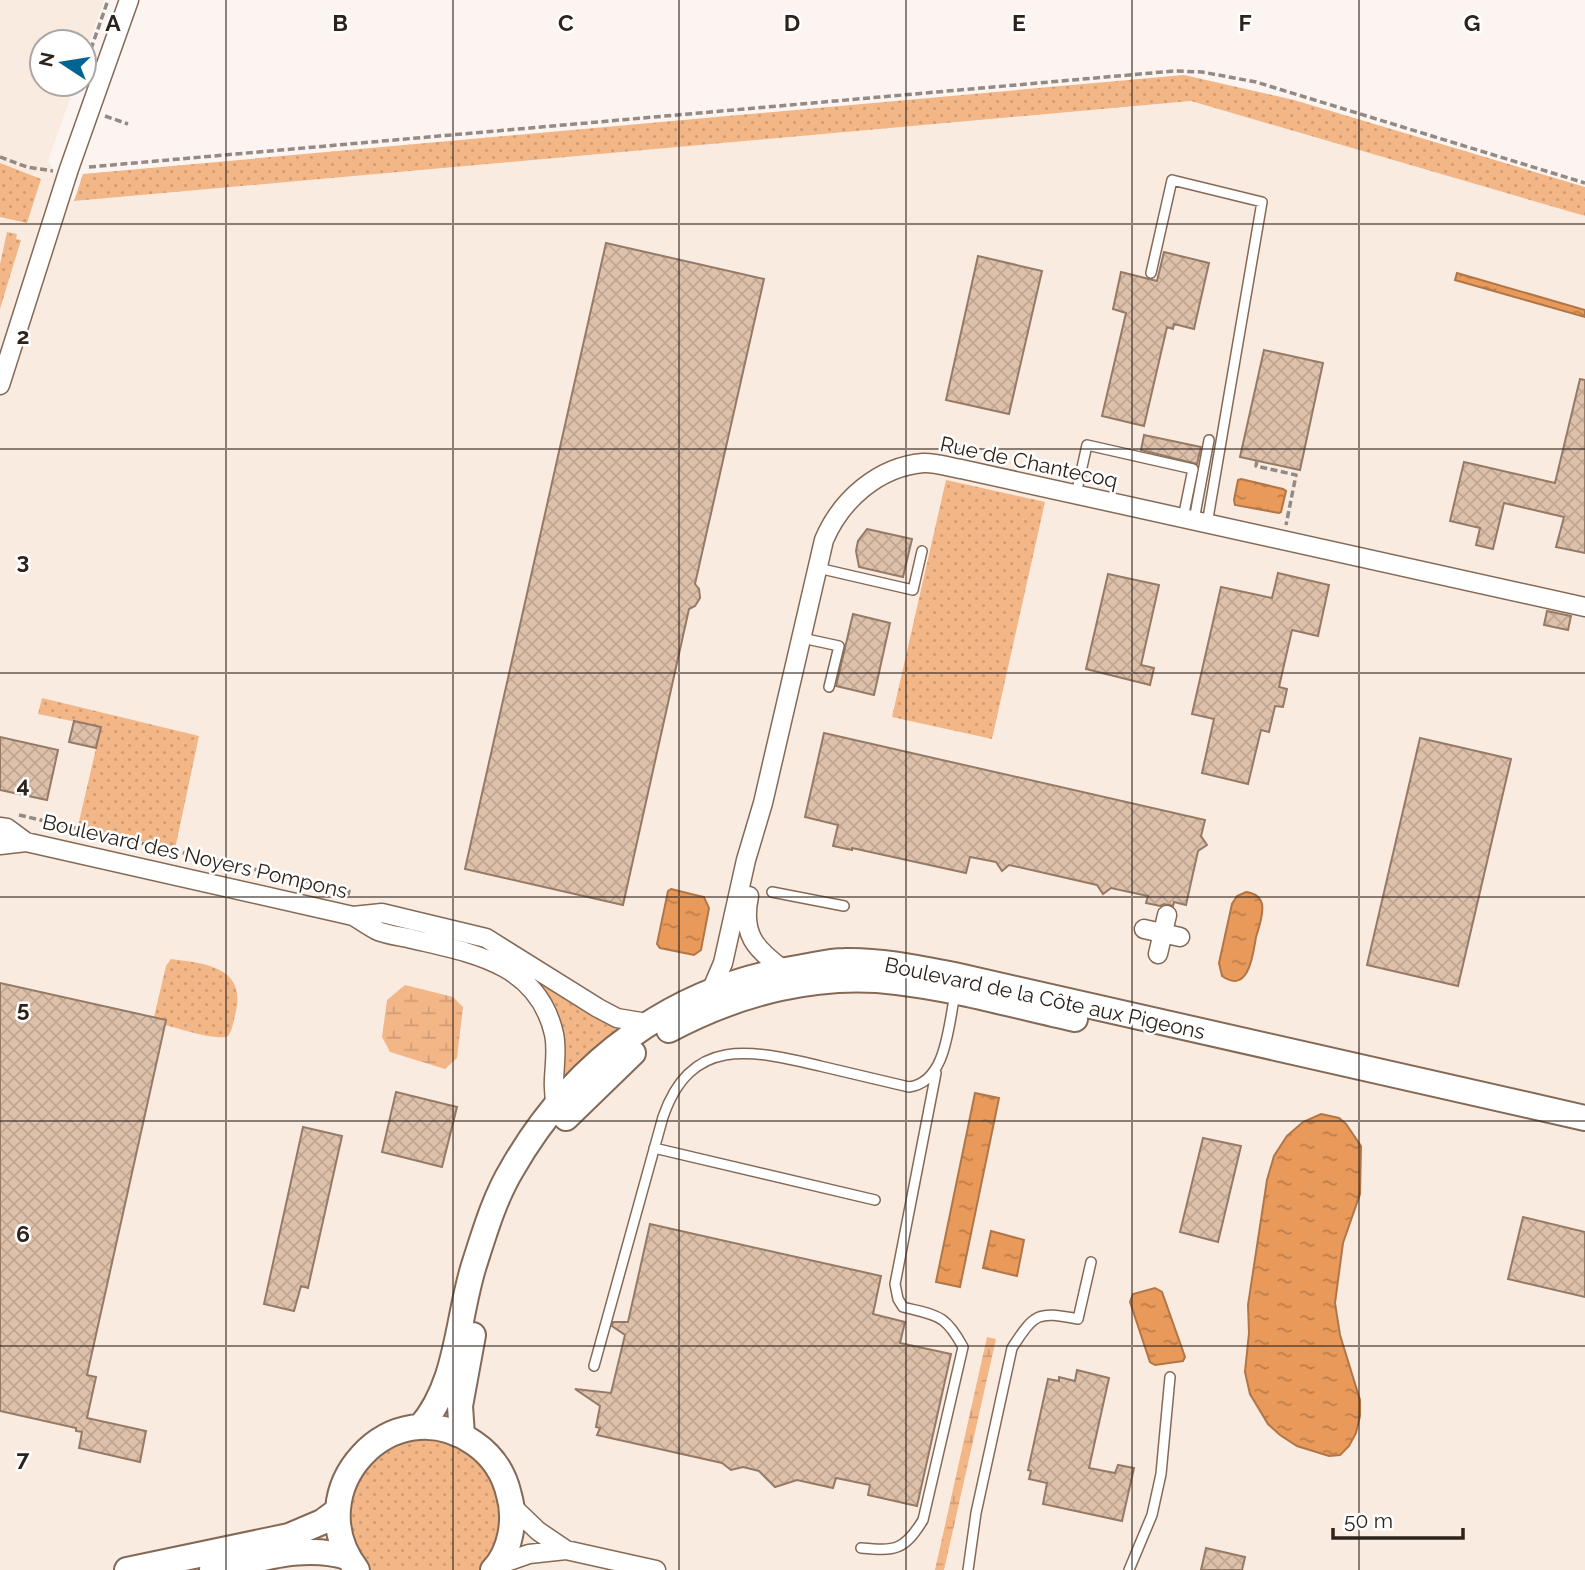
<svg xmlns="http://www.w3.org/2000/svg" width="1585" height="1570" font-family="Raleway,sans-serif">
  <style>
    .built { fill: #faebe0 }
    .grass { fill: url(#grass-dots) }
    .wetland { fill: url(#wetland-marsh) }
    .water { fill: url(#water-ripples); stroke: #b17647; stroke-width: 2 }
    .building { fill: url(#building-cross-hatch); stroke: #957a66; stroke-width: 2 }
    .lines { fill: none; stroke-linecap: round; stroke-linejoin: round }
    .lane-casing { stroke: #846a56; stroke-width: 12 }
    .street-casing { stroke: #846a56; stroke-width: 21 }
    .secondary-casing { stroke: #846a56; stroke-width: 28 }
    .path { stroke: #938a84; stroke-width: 3.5; stroke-dasharray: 7 3.5; stroke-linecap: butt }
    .lane { stroke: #fff; stroke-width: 9 }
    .street { stroke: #fff; stroke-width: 18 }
    .secondary { stroke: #fff; stroke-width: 24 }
    .grid { fill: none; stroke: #2e231b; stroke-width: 2; stroke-opacity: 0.55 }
    .labels { text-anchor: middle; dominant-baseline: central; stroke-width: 5; stroke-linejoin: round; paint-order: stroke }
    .street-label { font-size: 21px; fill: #2e231b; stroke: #fff }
    .grid-label { font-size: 23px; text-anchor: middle; font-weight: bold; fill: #2e231b; stroke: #fff; stroke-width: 5; stroke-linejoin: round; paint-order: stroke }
  </style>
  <defs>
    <pattern id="grass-dots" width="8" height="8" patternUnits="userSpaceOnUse" patternTransform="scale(1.75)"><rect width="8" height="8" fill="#f3b687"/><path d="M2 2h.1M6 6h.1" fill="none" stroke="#d19c74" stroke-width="1.8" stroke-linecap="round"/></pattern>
    <pattern id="wetland-marsh" width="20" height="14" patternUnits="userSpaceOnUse" patternTransform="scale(1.75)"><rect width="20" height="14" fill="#f3b687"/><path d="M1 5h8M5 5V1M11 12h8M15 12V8" fill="none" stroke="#d19c74"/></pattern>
    <pattern id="water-ripples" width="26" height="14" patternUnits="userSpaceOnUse" patternTransform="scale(1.75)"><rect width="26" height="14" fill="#e99a5a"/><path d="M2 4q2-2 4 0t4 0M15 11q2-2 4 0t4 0" fill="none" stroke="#bd7d4a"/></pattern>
    <pattern id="building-cross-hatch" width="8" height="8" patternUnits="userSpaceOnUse" patternTransform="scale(1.75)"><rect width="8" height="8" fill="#dec1ab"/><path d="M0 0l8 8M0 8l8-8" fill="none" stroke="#bfa693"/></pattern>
  </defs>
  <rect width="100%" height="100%" fill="#fbf4f0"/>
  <path class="built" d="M0,0H104L84,57V42H42V84H75L48,161L68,198L74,201L1191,101L1585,216V1570H0Z"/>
  <path class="grass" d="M1184,75L1294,100L1585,187V216L1191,101L74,201L83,174Z
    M0,163L41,179L27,223L0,217Z
    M7,232L17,234L16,239L21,240L0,309V264Z
    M946,480L1045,502L992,739L892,717Z
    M42,698L199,736L175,849L78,826L101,727L38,714Z
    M383,918L481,942L614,1026L627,1030L562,1087L563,1061L526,978L388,929Z
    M171,959C204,963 246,967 236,1011C234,1019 233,1029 228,1036C215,1041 181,1029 165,1025L166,1020L154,1017L166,966Z
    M415,1438C431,1439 448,1439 463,1447C509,1474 513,1532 480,1570H369L356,1554L347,1502L356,1478L391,1445Z"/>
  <path class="wetland" d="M405,985L453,997L463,1007L457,1058L445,1069L390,1052L382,1037L387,1000Z
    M987,1337L996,1339L944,1570H935Z"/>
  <path class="water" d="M1457,273L1585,310V317L1455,280Z
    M1241,479L1283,489L1286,491L1281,512L1279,513L1235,505L1234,500L1238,480Z
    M671,889L704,897L709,908L701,950L694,955L660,948L657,944L668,891Z
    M1246,892C1254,893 1260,896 1262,904C1264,914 1259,927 1256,937C1253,954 1249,995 1222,976L1219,963L1232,904L1237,896Z
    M975,1093L999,1098L960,1287L936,1282Z
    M1321,1114L1339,1118L1346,1124L1361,1146L1360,1194L1343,1243L1335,1303L1340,1335L1360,1400V1416L1356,1433L1349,1446L1340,1455L1329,1456L1297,1446L1280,1435L1268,1424L1250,1394L1245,1372L1249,1333L1248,1305L1267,1180L1274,1156L1287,1136L1303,1122Z
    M991,1231L1024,1240L1017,1276L983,1268Z
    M1155,1288L1162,1292L1185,1357L1183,1361L1155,1365L1150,1362L1130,1302L1133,1294Z"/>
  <path class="building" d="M606,243L764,279L695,584L699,589L700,598L695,606L689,609L623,905L465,869Z
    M1164,252L1209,263L1194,329L1174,324L1173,329L1167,327L1144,426L1102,416L1126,313L1113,309L1121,272L1157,281Z
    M978,256L1042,271L1009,414L946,400Z
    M1264,350L1323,363L1300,470L1240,457Z
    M1580,379L1585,380V553L1556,547L1564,517L1504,503L1493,549L1476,545L1480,528L1450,521L1464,462L1555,483Z
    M1144,435L1201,447L1197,464L1141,450Z
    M867,529L912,539L903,577L859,567L856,551L858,541Z
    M1278,573L1329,585L1318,636L1292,630L1279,687L1287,689L1283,707L1275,706L1269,732L1261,730L1248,784L1202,773L1214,719L1192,714L1221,587L1272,598Z
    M1108,574L1159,585L1141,665L1154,668L1150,685L1086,669Z
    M1547,611L1571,616L1568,630L1544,625Z
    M853,614L890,623L874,695L836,686Z
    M74,721L101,727L96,748L69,742Z
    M824,733L1205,820L1201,836L1207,845L1198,851L1186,905L1174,902L1173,906L1164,904L1160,906L1146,903L1148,896L1111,888L1103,894L1097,885L1009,865L1002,871L996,862L970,857L966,873L852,848V850L833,846L838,825L805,817Z
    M0,737L58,750L47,800L0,790Z
    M1420,738L1511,759L1458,986L1367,965Z
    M0,983L166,1020L87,1375L96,1377L87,1418L146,1431L140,1462L79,1448L82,1432L76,1431V1428L0,1411Z
    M396,1092L457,1107L442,1167L382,1152Z
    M303,1127L342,1136L308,1288L301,1286L294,1311L264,1304Z
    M1203,1138L1241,1146L1218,1242L1180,1232Z
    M1523,1217L1585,1232V1297L1508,1279Z
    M650,1224L881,1276L873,1314L905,1322L900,1343L951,1354L917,1506L868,1495L870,1485L836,1478L833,1488L797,1480L775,1487L759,1471L743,1467L731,1470L722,1463L597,1435L600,1428L596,1427L600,1406L575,1389L611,1393L625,1335L612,1326L613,1322H628Z
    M1077,1370L1109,1378L1089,1468L1115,1473L1118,1465L1134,1468L1122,1521L1043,1504L1047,1483L1029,1479L1031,1471L1028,1470L1048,1379L1059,1381V1377L1075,1381Z
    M1206,1548L1245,1557L1242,1570H1201Z"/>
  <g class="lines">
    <g class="lane-casing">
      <path id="lane" d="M1151,273L1172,180L1262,202L1207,524
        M1076,494L1087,445L1193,469L1183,518
        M1194,520L1209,440
        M818,568L913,590L922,551
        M802,638L839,646L829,687
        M772,892L844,906
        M654,1148L875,1200
        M594,1366L663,1117C691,1035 752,1050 820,1066C850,1073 880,1080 909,1087C947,1082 948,1025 955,995
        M861,1548C895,1551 904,1551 923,1520L963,1347C945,1314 938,1316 903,1307L898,1299L895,1284L936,1073
        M968,1570L976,1513L1012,1348C1035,1313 1037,1311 1078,1319L1091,1262
        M1129,1570L1152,1515L1161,1474L1170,1377"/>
    </g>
    <g class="street-casing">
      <path id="street" d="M0,385L69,169L129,0
        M0,827L7,828L26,842L353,916C360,920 368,926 376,930C386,935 400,936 412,939C472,953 538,963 554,1034C559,1057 550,1081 556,1104
        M0,845L26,842
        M749,896C741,934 755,949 784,970
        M353,916L382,913L486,938L598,1008L617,1018L647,1023
        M1144,929L1180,937
        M1158,954L1167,915
        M711,991L723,963L746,860L763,803L824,540C841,500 878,467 923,463C935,462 948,467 961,469L1585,607
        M513,1507L538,1531L566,1550
        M498,1565L529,1554L566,1550L656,1570"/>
    </g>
    <g class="secondary-casing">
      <path id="secondary" d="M669,1030C738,993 818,972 897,982C957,989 1016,1006 1075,1019
        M566,1118L633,1053
        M420,1427C459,1383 457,1316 475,1262C485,1231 495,1197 512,1169C573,1062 674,987 797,968C812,966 828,961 844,961C881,960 918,968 954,975L1585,1118
        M462,1435L460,1406L473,1335
        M127,1570L289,1536L322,1522L337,1511
        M212,1570C255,1561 303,1543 347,1557
        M357,1570C296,1491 392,1386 474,1443C493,1456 504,1473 509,1495C516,1519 511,1551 493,1570"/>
    </g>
    <path class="path" d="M84,69L108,0
      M76,92L79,84
      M105,116L128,124
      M0,157L27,167L53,171
      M89,167L1174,71L1202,72L1256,82L1585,183
      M1257,460L1256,466L1296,475L1286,525
      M19,815L349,891L347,898"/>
    <use href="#lane" class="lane"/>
    <use href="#street" class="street"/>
    <use href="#secondary" class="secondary"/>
  </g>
  <path class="grid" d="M226,0V1570M453,0V1570M679,0V1570M906,0V1570M1132,0V1570M1359,0V1570M0,224H1585M0,449H1585M0,673H1585M0,897H1585M0,1121H1585M0,1346H1585"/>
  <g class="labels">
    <g class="street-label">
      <text transform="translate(1029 462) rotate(12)">Rue de Chantecoq</text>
      <text transform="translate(195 856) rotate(13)">Boulevard des Noyers Pompons</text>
      <text transform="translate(1045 998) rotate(12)">Boulevard de la Côte aux Pigeons</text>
    </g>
  </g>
  <g class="grid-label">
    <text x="113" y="31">A</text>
    <text x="340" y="31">B</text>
    <text x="566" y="31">C</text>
    <text x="792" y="31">D</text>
    <text x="1019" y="31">E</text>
    <text x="1245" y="31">F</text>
    <text x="1472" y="31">G</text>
    <text x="23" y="344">2</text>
    <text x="23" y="569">3</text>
    <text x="23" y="793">4</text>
    <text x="23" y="1017">5</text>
    <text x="23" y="1242">6</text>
    <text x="23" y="1466">7</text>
  </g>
  <g transform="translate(63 63) rotate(282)"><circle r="33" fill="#ffffff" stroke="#aba7a4" stroke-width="2"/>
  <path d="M0-5L12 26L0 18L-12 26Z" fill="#006493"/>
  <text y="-10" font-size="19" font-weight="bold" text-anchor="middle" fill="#2e231b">N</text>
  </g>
  <path d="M1333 1528v10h130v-10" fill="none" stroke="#2e231b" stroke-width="3.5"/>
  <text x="1344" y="1528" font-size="21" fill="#2e231b" stroke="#ffffff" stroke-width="5" paint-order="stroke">50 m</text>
</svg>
